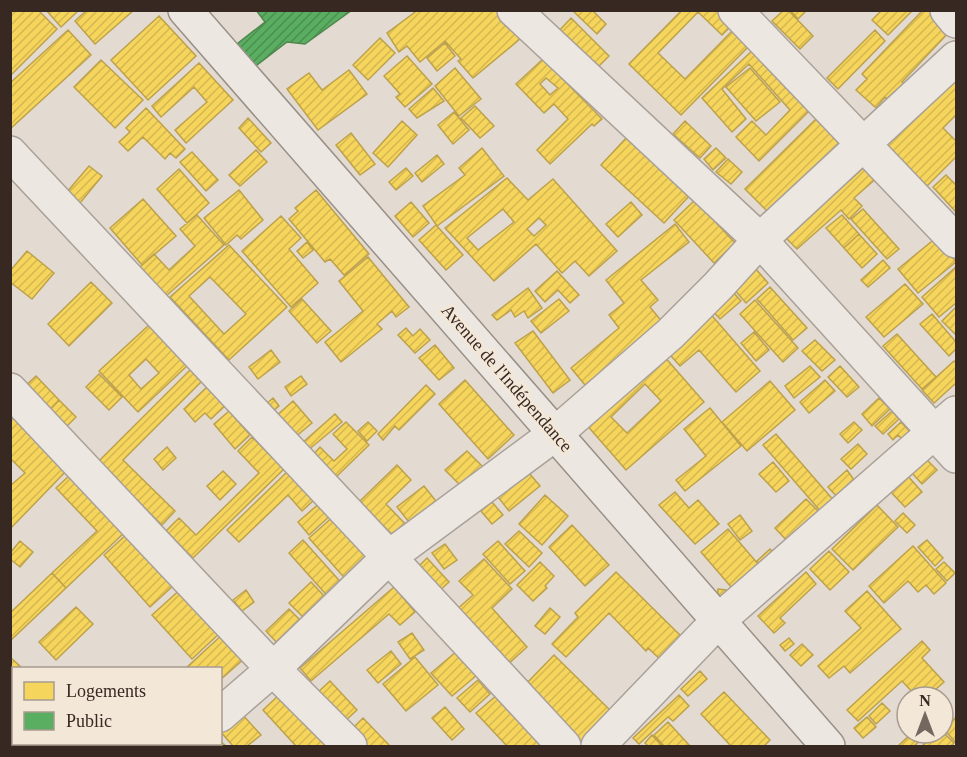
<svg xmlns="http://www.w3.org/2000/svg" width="967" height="757" font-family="'Times New Roman',serif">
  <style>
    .homes { fill: url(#homes-hatch); stroke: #bda14b; stroke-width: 1.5; fill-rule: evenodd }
    .public { fill: url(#public-hatch); stroke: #50864e; stroke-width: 1.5 }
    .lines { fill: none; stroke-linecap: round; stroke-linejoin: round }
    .street-casing { stroke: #a9a199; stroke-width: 36 }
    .secondary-casing { stroke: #999089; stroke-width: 36 }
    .street { stroke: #ece8e1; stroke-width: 33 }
    .secondary { stroke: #ece8e1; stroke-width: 33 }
    .labels { text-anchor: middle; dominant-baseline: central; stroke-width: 6; stroke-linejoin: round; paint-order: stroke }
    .street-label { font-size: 18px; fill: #372922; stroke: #f3e7d8 }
  </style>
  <defs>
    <pattern id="homes-hatch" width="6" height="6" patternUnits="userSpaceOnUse" patternTransform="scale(1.5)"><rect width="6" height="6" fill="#f6d55c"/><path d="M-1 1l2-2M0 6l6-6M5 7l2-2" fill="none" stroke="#d4b750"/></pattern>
    <pattern id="public-hatch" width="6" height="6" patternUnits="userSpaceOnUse" patternTransform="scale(1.5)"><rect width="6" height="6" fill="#5aae61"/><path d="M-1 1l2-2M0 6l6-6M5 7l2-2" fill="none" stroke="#4b8e50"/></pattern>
  </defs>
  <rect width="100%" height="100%" fill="#e3dbd1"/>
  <path class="homes" d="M10,10H38L57,29L10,76Z
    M46,10H79L61,27Z
    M87,10H134L95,44L75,21Z
    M418,10H496L520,39L473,78L458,61L461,59L445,41L420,62L407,46L399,52L387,33Z
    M572,10H592L606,24L597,34Z
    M682,10H719L733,24L722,35L698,12L658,53L685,79L733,30L749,46L681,115L629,64Z
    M784,10H788L813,36L800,49L772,21Z
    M790,10H807L798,19Z
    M882,10H913L888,35L872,20Z
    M923,10H932L952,29L902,82L912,92L897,108L885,97L876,108L856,90L867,79L862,74Z
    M159,16L196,56L148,100L111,60Z
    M571,18L609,56L595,70L557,33Z
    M68,30L91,55L10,129V83Z
    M875,30L885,41L838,89L827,78Z
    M380,38L395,53L368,80L353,65Z
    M445,43L455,56L437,71L427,58Z
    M755,48L814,106L759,161L736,137L752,121L766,135L790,110L749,64L722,89L746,119L732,132L702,98Z
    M407,56L432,84L405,107L396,97L400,94L384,76Z
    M543,59L602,119L594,126L592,124L550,164L537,150L568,119L554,104L544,113L516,84ZM546,78L558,88L550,95L540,84Z
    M101,60L143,100L115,128L74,87Z
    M199,63L233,100L186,143L175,130L207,102L194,87L161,117L152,106Z
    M455,68L481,99L459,116L435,86Z
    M750,68L780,102L756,121L726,87Z
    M349,70L367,94L318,130L287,89L309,73L322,90Z
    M956,78V115L943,128L956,141V157L926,187L886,146Z
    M433,88L444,101L417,118L409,109Z
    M475,106L494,126L480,138L461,118Z
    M146,108L185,149L176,158L170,153L165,159L143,137L128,151L119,142L130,132L126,128Z
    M454,112L469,130L453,144L438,125Z
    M820,115L845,139L770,214L745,189Z
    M248,118L271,143L261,152L239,128Z
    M402,121L417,135L388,167L373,153Z
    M685,121L711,146L700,158L673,134Z
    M351,133L375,164L360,175L336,145Z
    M628,136L691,194L664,223L601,165Z
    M482,148L504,176L437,226L423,206L465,175L459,168Z
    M716,148L726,158L713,170L704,159Z
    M256,150L267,162L240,186L229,175Z
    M192,152L218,180L206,191L180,162Z
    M437,155L444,164L422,182L415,173Z
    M728,159L742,172L731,184L716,172Z
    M868,164L879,176L854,198L862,206L849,219L841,210L797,249L785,237Z
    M89,166L102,176L80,203L67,192Z
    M406,168L413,176L396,190L389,182Z
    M179,169L209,203L187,223L157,189Z
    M946,175L956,185V212L933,187Z
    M507,178L528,200L553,179L617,251L589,276L575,261L562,273L536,244L494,281L445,228ZM503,209L514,222L478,250L467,238ZM539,218L546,225L534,236L527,229Z
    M239,190L263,220L241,239L237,235L226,245L204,218Z
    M316,190L369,254L344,275L330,259L325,262L289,219L298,211L295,208Z
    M143,199L176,236L142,265L110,228Z
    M695,200L735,243L714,263L674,220Z
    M411,202L429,223L413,237L395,216Z
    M631,202L642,215L618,237L606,224Z
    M863,209L899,249L887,259L851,219Z
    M197,215L224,245L166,296L140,267L154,254L169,270L195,246L180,229Z
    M842,215L859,234L844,248L826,228Z
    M281,216L301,238L289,249L318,283L291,307L242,251Z
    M675,224L689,242L641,280L658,300L650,307L663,323L585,385L571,368L619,328L609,315L624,303L606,280Z
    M436,225L463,255L446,270L419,240Z
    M859,234L877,254L862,268L844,248Z
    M937,237L956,262L918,293L898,269Z
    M307,242L313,250L303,258L297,251Z
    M229,245L287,307L229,360L170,297ZM210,277L246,314L224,334L189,296Z
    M27,251L54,273L32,299L10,282V271Z
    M368,257L409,307L396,317L392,311L377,324L382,329L341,362L325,342L363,311L339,281Z
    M883,260L890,268L868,287L861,280Z
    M956,267V303L939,317L922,297Z
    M755,268L768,283L746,303L733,288Z
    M557,271L579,295L570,303L558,290L545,302L535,291Z
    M91,282L112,303L69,346L48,324Z
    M905,284L923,304L884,337L866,317Z
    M770,287L807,328L793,340L757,299Z
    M528,288L542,308L528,318L524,311L515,317L511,310L497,320L492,315Z
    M731,290L741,301L720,319L710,308Z
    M302,299L331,331L317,343L289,311Z
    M559,299L569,311L541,333L531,321Z
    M755,300L798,348L783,362L740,314Z
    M956,307V332L955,334L942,321Z
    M708,311L760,371L736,392L699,350L680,366L664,348Z
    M932,314L956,342V349L949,356L920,324Z
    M150,324L188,365L138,412L99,371ZM146,359L159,373L141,389L129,375Z
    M406,328L413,336L420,329L430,340L415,353L398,335Z
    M533,331L570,380L553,393L515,343Z
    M754,332L769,350L756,361L741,343Z
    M897,334L936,377L922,389L883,346Z
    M815,340L835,360L822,371L802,351Z
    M435,345L454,368L439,380L419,358Z
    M656,347L704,402L626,470L578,415ZM645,384L661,401L627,433L611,417Z
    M271,350L280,362L258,379L249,367Z
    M954,361L956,363V383L934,403L922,390Z
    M810,366L820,377L794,398L785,386Z
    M840,366L859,387L847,397L828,377Z
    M191,369L202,381L123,460L175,511L162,525L98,462Z
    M99,374L122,397L109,410L86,387Z
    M36,376L59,400L48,412L24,387Z
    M301,376L307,384L291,396L285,387Z
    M465,380L514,435L488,459L439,404Z
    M825,380L835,391L809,413L800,402Z
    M770,381L795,410L747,451L722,422Z
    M209,385L227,404L211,419L205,413L195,422L184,409Z
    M426,385L435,394L399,430L395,426L383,440L378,434Z
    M273,398L279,406L271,413L265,405Z
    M879,398L890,409L872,426L862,414Z
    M59,400L76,417L64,429L48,412Z
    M293,401L312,423L294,438L276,416Z
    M710,408L741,446L685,491L676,480L706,456L684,429Z
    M10,410L70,467L10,529V486L25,473L10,458Z
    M229,411L250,435L235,449L214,424Z
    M892,411L899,419L883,434L875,426Z
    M335,414L342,422L307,451L301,444Z
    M346,422L369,445L335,478L313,455L320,447L334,461L347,449L333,434Z
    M368,422L377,431L367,441L358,431Z
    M854,422L862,430L848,443L840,434Z
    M901,422L911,433L903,440L898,435L893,440L888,434Z
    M776,434L835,502L822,513L763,445Z
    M252,437L284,469L193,558L166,531L179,518L196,535L259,473L238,451Z
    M858,444L867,454L851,469L841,459Z
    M167,447L176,458L163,470L154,459Z
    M467,451L485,469L463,488L445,470Z
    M927,460L937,470L922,484L912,473Z
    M773,462L789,481L776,492L759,474Z
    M397,465L411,480L386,504L413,532L401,543L359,502Z
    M847,470L857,484L839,499L828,487Z
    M223,471L236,484L220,500L207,486Z
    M287,472L314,500L302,511L288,495L239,542L227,530Z
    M529,473L540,486L509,511L498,497Z
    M71,474L126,531L66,588L52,573L97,531L56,488Z
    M906,474L922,492L905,507L888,489Z
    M424,486L440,506L413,527L397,507Z
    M675,492L689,508L698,500L719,524L695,544L659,505Z
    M545,495L568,516L542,545L519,524Z
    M806,499L821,514L789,543L775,528Z
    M321,502L332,514L309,535L298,522Z
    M492,502L503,515L492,524L481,511Z
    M877,505L898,527L853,570L832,549Z
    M903,513L915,525L907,533L895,521Z
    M335,515L376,561L350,584L309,538Z
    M740,515L752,531L740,540L728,524Z
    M572,525L609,565L585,586L549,547Z
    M728,529L765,572L738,595L701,552Z
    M519,531L542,553L529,567L505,544Z
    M128,533L174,585L150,607L104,555Z
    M303,540L345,587L331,600L289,553Z
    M927,540L943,558L935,566L918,547Z
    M20,541L33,552L20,567L10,559V553Z
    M498,541L525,571L510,584L483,554Z
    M445,544L457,560L444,569L432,553Z
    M913,546L946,583L934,594L926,585L918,592L908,581L884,603L869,586Z
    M770,549L780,560L767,572L757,561Z
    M829,551L849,572L830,590L810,569Z
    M427,558L449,582L436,594L414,571Z
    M484,559L512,589L492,608L527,647L505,667L454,612L473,595L459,581Z
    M540,562L554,576L545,586L547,588L533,601L517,585Z
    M944,562L955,573L947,581L936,569Z
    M616,572L684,639L662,661L648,648L646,651L609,613L566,657L552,644L578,617L575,613Z
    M806,572L816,584L780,618L785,623L774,633L758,616Z
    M52,573L66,588L10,641V613Z
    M311,582L325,597L304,618L289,603Z
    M183,587L222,631L192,659L152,615Z
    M394,587L415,612L400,625L389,614L311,681L300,668Z
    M718,589L726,590V598L718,597Z
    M246,590L254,602L242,611L233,600Z
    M867,591L901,629L850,673L844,666L829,678L818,666L861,628L845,611Z
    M76,607L93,624L56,660L39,642Z
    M550,608L560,617L545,634L535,626Z
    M289,609L304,624L280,646L266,631Z
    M412,633L424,650L410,659L398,642Z
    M223,634L245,658L220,680V668H186Z
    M789,638L794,644L785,651L780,645Z
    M922,641L930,650L922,658L944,682L927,697H917L902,681L858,721L847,710Z
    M802,644L813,655L801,666L790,655Z
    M391,651L401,664L378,683L367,670Z
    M457,651L477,675L452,696L431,673Z
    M554,655L615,715L584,746L524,686Z
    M10,657L22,668H14V680L10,677Z
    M415,657L438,685L406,711L383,684Z
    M700,671L707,679L688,696L681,689Z
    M478,680L490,694L470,712L457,698Z
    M330,681L357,710L344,722L318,692Z
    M724,692L770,740L764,746H731L701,714Z
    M280,694L329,746H296L263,710Z
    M497,695L544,746H507L476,713Z
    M679,695L689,706L673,721L668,717L639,744L633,738Z
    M882,703L890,711L876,724L869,716Z
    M445,707L464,729L452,740L432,718Z
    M241,713L261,735L247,746H233L220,731Z
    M867,717L876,727L863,738L854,728Z
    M956,717V743L944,729Z
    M363,718L390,746H365L350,731Z
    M668,722L690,746H664L654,735Z
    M943,732L954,743L951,746H922L937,733Z
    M14,733V744H26L29,746H10V736Z
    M912,733H929L914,746H898Z
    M652,735L662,746H648L645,743Z
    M220,741L226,746H209L212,744H220Z
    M80,744H97L94,746H82Z
    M126,744H150L147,746H123Z"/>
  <path class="public" d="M256,10H352L305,44L287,42L253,68L237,44L265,22Z"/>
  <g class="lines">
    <g class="street-casing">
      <path id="street" d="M514,10L760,240L956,456
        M735,10L956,241
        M947,10L956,21
        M10,153L389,557L564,746
        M10,390L273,669L350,746
        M10,695L14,698
        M220,715L273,669L389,557L555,434L670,334L718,286L760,240L956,58
        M57,744L60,746
        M185,746L189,744
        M598,746L718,621L956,413"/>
    </g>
    <g class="secondary-casing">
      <path id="secondary" d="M185,10L828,746"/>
    </g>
    <use href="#street" class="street"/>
    <use href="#secondary" class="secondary"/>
  </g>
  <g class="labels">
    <g class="street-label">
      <text transform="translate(507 378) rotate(49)">Avenue de l'Indépendance</text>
    </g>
  </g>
  <rect width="967" height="757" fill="none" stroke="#372922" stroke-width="24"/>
  <rect x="12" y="667" width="210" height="78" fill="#f3e7d8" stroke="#a89b8f" stroke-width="1.5"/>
  <rect x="24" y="682" width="30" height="18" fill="#f6d55c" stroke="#a89b8f" stroke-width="1.5"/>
  <text x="66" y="697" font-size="18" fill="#372922">Logements</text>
  <rect x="24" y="712" width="30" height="18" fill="#5aae61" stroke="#a89b8f" stroke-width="1.5"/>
  <text x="66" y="727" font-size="18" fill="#372922">Public</text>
  <g transform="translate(925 715)"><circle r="28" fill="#f3e7d8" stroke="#a89b8f" stroke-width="1.5"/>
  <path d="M0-4.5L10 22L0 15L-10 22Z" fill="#73675f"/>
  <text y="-9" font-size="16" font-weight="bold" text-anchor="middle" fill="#372922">N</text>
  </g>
</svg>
